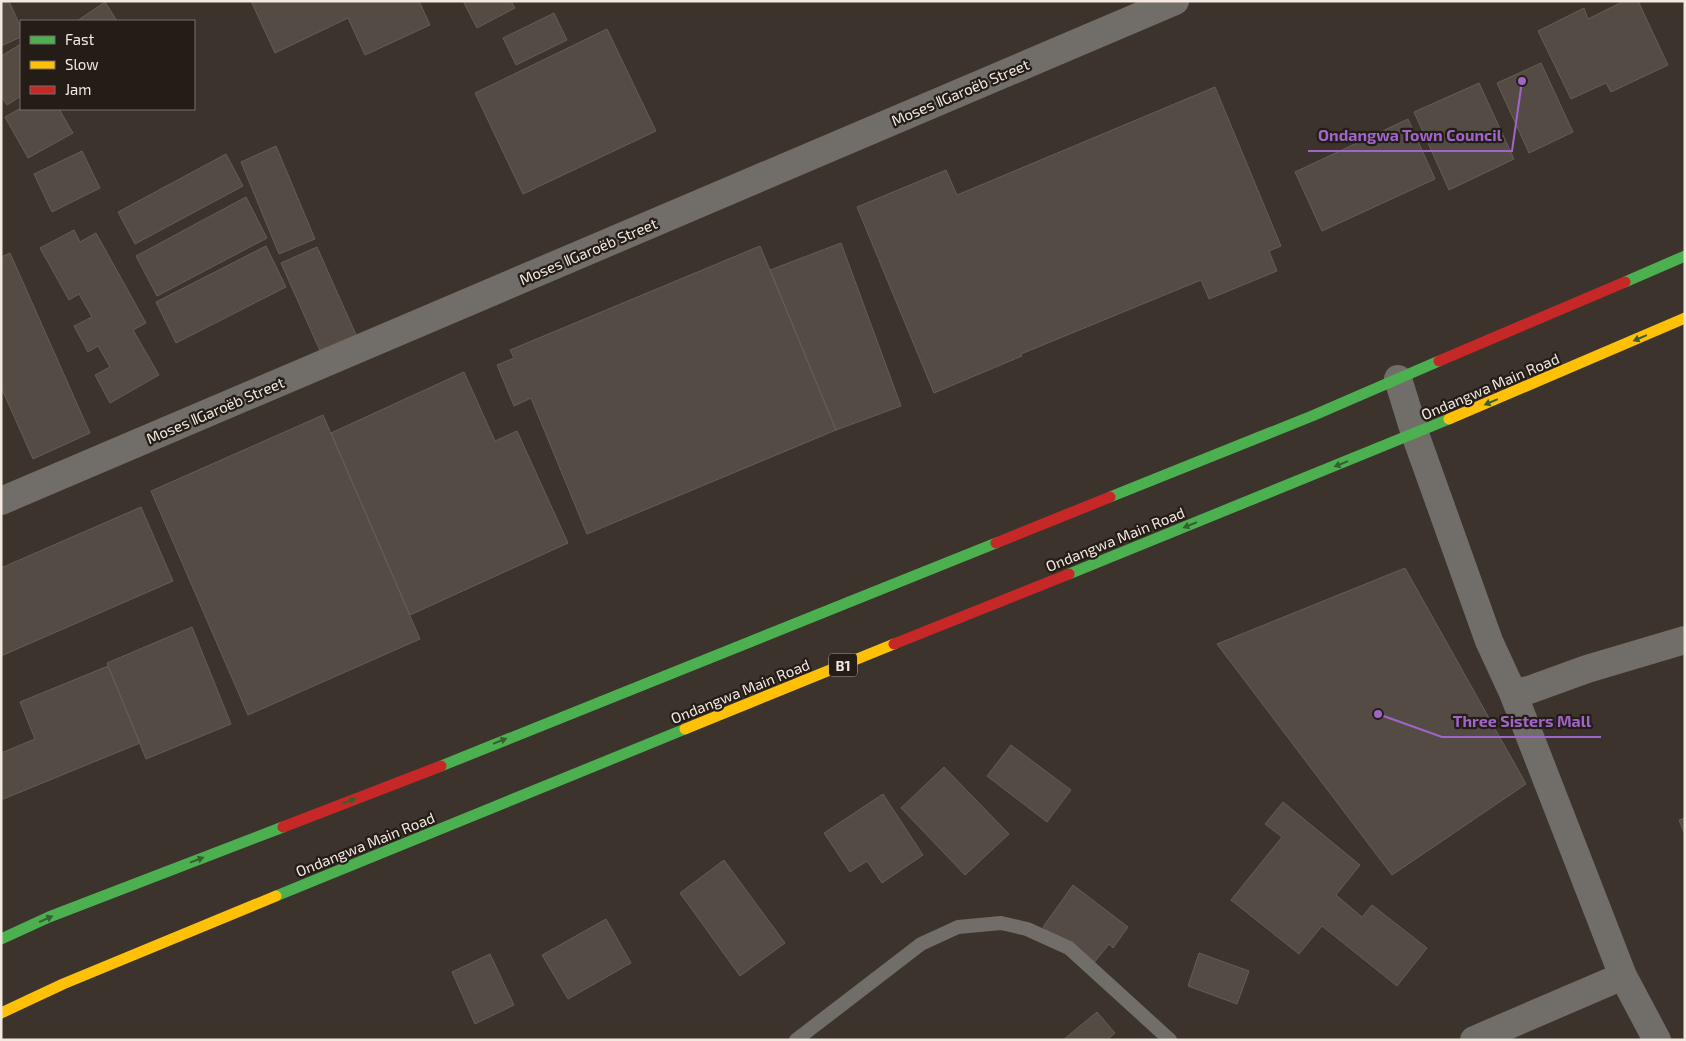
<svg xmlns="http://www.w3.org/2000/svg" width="1686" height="1041" font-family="'Exo 2',sans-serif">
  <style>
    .building { fill: #544c44; stroke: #645d56 }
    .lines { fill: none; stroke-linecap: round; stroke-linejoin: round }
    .lane { stroke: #716d69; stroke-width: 14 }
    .street { stroke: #716d69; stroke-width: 28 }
    .fast { stroke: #4caf50; stroke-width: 11 }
    .slow { stroke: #ffc107; stroke-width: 11 }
    .jam { stroke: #c62828; stroke-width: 11 }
    .oneway { fill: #365f31 }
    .labels { text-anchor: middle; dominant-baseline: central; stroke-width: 4.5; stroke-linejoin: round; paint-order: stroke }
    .shield { fill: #241d17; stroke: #b5aca4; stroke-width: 1 }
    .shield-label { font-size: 14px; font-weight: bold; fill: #f3e9e0 }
    .street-label { font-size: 15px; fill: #f3e9e0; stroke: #241d17 }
    .leader { fill: none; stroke: #9f65c9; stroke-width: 2 }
    .callout-dot { fill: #9f65c9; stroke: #241d17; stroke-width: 2 }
    .callout-label { font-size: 16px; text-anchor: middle; font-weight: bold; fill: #9f65c9; stroke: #241d17; stroke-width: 4.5; stroke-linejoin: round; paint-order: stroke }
  </style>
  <rect width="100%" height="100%" fill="#3c342c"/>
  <path class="building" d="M1,1H9L21,28V37L1,46Z
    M251,1H419L430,25L365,55L348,18L275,53Z
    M463,1H511L515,8L477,28Z
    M1624,1H1638L1668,65L1611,92L1606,83L1571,99L1538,31L1584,8L1588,19Z
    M105,2L117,21H77Z
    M554,13L567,40L516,65L503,38Z
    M607,29L656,131L523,194L475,93Z
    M21,44V96L7,105L1,96V56Z
    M1541,63L1573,132L1529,153L1497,83Z
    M1479,83L1514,159L1449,190L1414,112Z
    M1215,87L1281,246L1269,251L1277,271L1209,299L1201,280L1021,354L1022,356L934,393L857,207L946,170L957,195Z
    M21,108L59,109L73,133L28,158L5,117Z
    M1408,119L1435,179L1322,231L1295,172Z
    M276,146L315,239L279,254L241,162Z
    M82,151L100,188L52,212L34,174Z
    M226,154L243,186L135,244L118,212Z
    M246,197L267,238L157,296L136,256Z
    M74,230L80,242L96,233L146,323L133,330L159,375L110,403L95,375L110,367L98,346L88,352L74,326L92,317L79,294L69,300L40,248Z
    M841,243L901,406L836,430L770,270Z
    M266,246L286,287L176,343L156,302Z
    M760,246L836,430L587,534L531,398L514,406L497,365L514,358L510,350Z
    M317,247L357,337L321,353L281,263Z
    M10,253L90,433L33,459L1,387V257Z
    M464,372L495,441L517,431L568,543L410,615L331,433Z
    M323,415L420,639L248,715L151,491Z
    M141,507L173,581L1,656V568Z
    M1405,568L1526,784L1392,875L1217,644Z
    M192,627L231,724L146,759L107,663Z
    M108,666L140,743L1,800V753L35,739L20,702Z
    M1011,745L1071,790L1047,822L987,776Z
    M944,767L1009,834L965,875L901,808Z
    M883,794L923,855L882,883L867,861L850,872L824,833Z
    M1283,802L1360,865L1336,895L1362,917L1372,905L1427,948L1397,986L1322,926L1299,954L1231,900L1282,837L1265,824Z
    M1685,818V835L1679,820Z
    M724,860L785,943L740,976L680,893Z
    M1073,885L1128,927L1113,948L1109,944L1093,964L1043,927Z
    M606,919L631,963L568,999L542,955Z
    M1199,953L1249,971L1237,1004L1188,986Z
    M490,954L514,1005L475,1024L452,972Z
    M1097,1012L1115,1033L1107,1040H1063Z"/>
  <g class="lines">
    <path class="lane" d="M796,1040L921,944L958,927L1001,923L1027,929L1069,948L1170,1040"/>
    <path class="street" d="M1398,379L1415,434L1489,641L1513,693L1529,690L1587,669L1685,640
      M1,501L1175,1
      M1513,693L1623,976
      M1474,1040L1623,976L1657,1040"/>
    <path class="fast" d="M1625,282L1685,256
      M1110,497L1312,416L1439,361
      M1069,574L1449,419
      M441,766L996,543
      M276,896L685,729
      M1,939L49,917L283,827"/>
    <path class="slow" d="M1449,419L1685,318
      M685,729L894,644
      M1,1013L63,984L276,896"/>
    <path class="jam" d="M1439,361L1625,282
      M996,543L1110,497
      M894,644L1069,574
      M283,827L441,766"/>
  </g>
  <defs><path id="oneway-solid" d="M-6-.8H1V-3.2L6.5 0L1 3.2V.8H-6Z" transform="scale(1.25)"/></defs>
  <g class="oneway">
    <use href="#oneway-solid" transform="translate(1640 338) rotate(157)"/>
    <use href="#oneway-solid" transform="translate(1491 402) rotate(157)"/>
    <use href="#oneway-solid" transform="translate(1341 464) rotate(158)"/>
    <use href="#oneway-solid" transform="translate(1190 525) rotate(158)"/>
    <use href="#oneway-solid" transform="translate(500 741) rotate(-22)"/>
    <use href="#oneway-solid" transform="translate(349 801) rotate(-21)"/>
    <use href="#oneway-solid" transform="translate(197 860) rotate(-21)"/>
    <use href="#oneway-solid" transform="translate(46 919) rotate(-24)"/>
  </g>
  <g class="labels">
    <rect class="shield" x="829" y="653.5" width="28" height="23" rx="4"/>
    <g class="shield-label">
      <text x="843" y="665">B1</text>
    </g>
    <g class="street-label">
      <text transform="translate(960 92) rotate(-23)">Moses ǁGaroëb Street</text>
      <text transform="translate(588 251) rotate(-23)">Moses ǁGaroëb Street</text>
      <text transform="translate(1490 386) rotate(-23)">Ondangwa Main Road</text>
      <text transform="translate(215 410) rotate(-23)">Moses ǁGaroëb Street</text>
      <text transform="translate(1115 539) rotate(-22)">Ondangwa Main Road</text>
      <text transform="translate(740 691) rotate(-22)">Ondangwa Main Road</text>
      <text transform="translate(365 844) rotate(-22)">Ondangwa Main Road</text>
    </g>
  </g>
  <path class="leader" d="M1522 81L1512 151H1308M1378 714L1442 737H1601"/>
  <g class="callout-dot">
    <circle cx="1522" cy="81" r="5"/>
    <circle cx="1378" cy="714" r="5"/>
  </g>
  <g class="callout-label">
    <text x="1410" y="141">Ondangwa Town Council</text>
    <text x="1522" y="727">Three Sisters Mall</text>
  </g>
  <rect width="1686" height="1041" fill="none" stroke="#f3e9e0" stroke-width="5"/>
  <rect x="20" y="20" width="175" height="90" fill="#241d17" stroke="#776f67"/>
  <rect x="30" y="36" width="25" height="8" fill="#4caf50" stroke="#776f67"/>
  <text x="65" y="45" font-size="15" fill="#f3e9e0">Fast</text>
  <rect x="30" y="61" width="25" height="8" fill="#ffc107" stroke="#776f67"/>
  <text x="65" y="70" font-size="15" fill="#f3e9e0">Slow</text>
  <rect x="30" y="86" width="25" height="8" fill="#c62828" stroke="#776f67"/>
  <text x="65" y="95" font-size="15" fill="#f3e9e0">Jam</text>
</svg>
